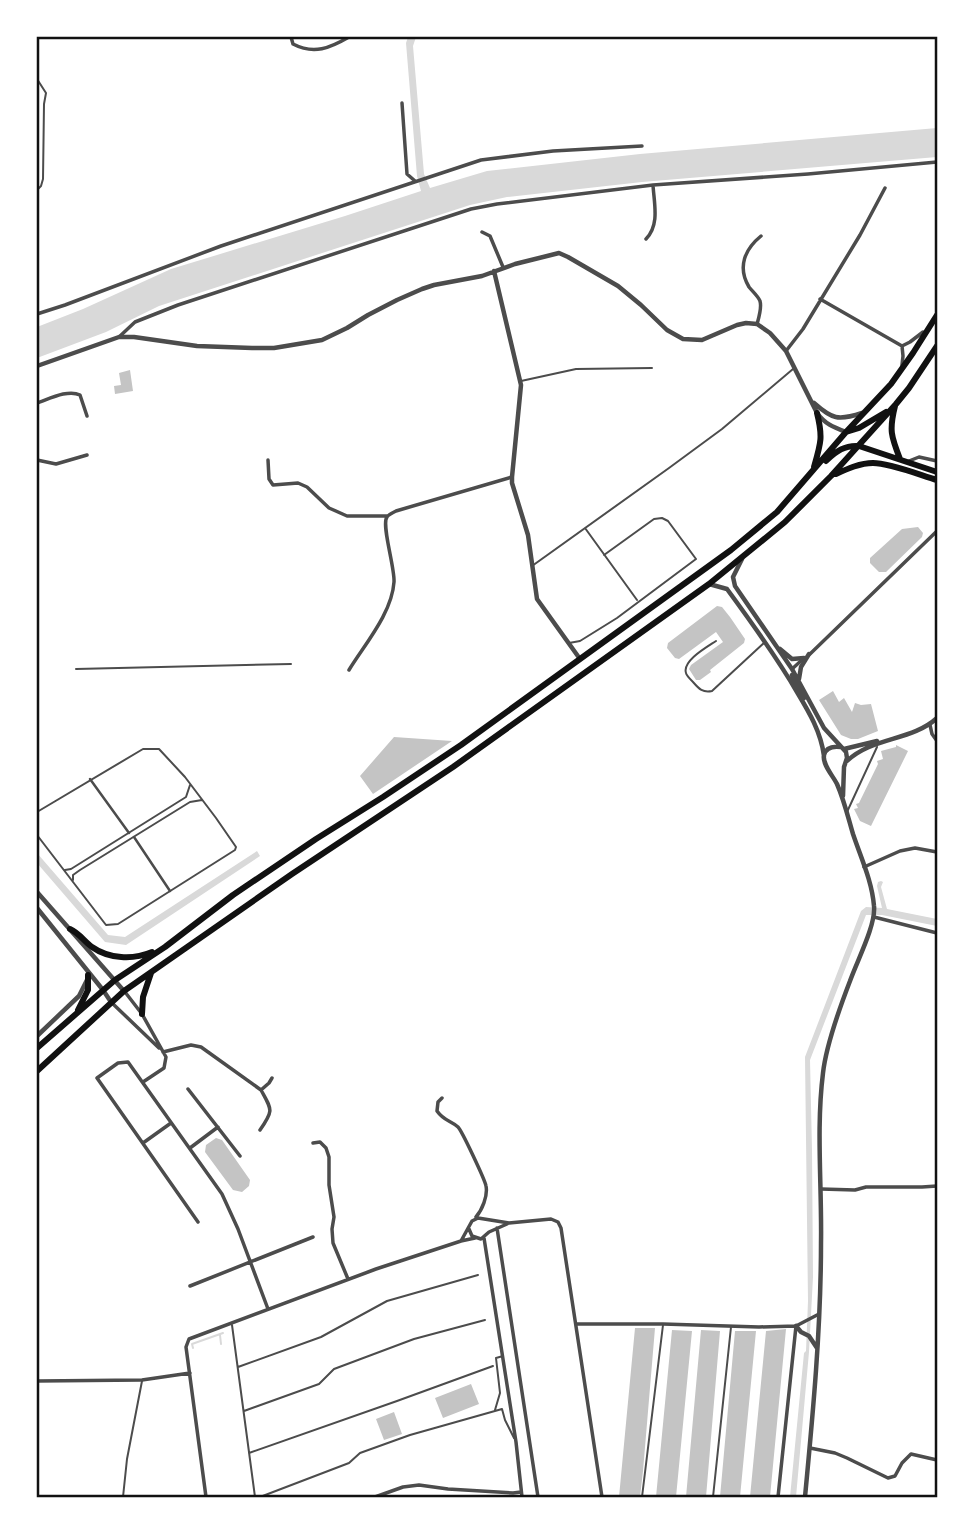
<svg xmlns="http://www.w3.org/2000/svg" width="974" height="1534" font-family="'Varela Round',sans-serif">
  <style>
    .water { fill: #d9d9d9 }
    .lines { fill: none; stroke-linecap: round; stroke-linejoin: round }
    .stream { stroke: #d9d9d9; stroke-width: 2 }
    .building { fill: #c4c4c4 }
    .service { stroke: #4c4c4c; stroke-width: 2 }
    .pedestrian { stroke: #4c4c4c; stroke-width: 2.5 }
    .minor { stroke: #4c4c4c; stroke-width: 3.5 }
    .tertiary { stroke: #4c4c4c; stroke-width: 4.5 }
    .primary { stroke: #111; stroke-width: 6 }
    .neatline { fill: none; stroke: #111; stroke-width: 2.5 }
  </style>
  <rect width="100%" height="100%" fill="#fff"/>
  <path class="water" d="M408,37H416L413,46L424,174L430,188L487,171L640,154L937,128V157L642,182L507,197L470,205L159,306L106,332L37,358V327L83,309L171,269L345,216L421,191L417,176L406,43Z
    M257,851L260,856L126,945L105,942L37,863V853L108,935L125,937Z
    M881,881L883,882L881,887L887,909L937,919V926L882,915H866L810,1060L812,1150L813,1277L809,1352L796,1497H790L804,1353L806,1351L808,1301L805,1057L861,911L866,907L882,908L877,886L878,882Z"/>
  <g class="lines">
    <path class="stream" d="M220,1335L221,1344
      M193,1348L192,1344L223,1333"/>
  </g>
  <path class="building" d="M130,370L133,391L115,394L114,386L121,385L119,373Z
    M918,527L923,533L922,537L886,572H879L870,563V558L902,529Z
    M717,606L722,607L730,617L745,639L744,643L710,670L711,672L700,680H696L689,669L691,665L723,642L716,632L679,659L675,658L667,648L668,643Z
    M833,691L839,702L844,698L852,712L855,703L861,705L871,704L878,731L858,739H851L841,735L819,700Z
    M394,737L452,741L373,794L360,776Z
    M896,745L908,751L871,826L860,821L854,809L858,808L856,804L859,803L878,764L877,761L883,759L881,751L896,747Z
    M216,1138L222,1140L250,1180L249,1186L242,1192L233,1190L205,1152L206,1145Z
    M635,1328H655L643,1471L640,1497H619Z
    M786,1329L770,1497H750L766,1331Z
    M672,1330L692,1331L676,1497H656Z
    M701,1330L720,1331L706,1497H686Z
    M735,1331H756L740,1497H720Z
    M471,1384L479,1404L443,1418L435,1398Z
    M394,1412L402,1434L384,1440L376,1419Z"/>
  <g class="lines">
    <path class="service" d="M37,79L46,93L44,104L43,179L41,186L37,190
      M521,381L576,369L652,368
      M585,528L637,600
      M532,566L669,468L722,429L793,369
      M716,641C707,647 682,661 686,673C686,675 691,680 693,682C699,689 703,693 712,691L765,642
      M569,643L580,641L617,618L696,559L668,521L662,518L654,519L604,555
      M76,669L291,664
      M37,812L143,749H159L185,777L216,818L236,847L235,850L118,924L106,925L37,835
      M847,812L877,747
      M65,870L71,869L186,797L190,785
      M73,880V875L80,870L190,802L202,800
      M232,1325L255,1497
      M238,1367L321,1337L387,1301L478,1275
      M495,1410L500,1393L496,1358L503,1356
      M244,1411L319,1384L334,1369L414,1339L485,1320
      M249,1453L397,1401L493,1366
      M123,1497L127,1459L142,1381
      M260,1497L349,1463L360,1453L410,1435L502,1409L505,1420L514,1438
      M642,1497L663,1325
      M713,1497L731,1327"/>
    <path class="pedestrian" d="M90,779L129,833
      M134,837L170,891"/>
    <path class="minor" d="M291,37L293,44C314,55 330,48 349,37
      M402,103L407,174L415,181
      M482,232L490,236L503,267
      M646,239C660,225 654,203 653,185
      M820,299L902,346L903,356L902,365
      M37,314L65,305L221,246L481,160L553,151L642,146
      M757,324C759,317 762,308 760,301C758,296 752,291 749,287C737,267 745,249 761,236
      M119,337L135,322L178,305L471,209L497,204L653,185L808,174L937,162
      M902,346L910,342L923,332
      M786,351L803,329L860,235L885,188
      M37,403C49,399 68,389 80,395L87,416
      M37,460L56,464L87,455
      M268,460L269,479L273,485L298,483L307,487L329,508L347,516H387
      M909,461L919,457L937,461
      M810,654L937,531
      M792,669L803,659
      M349,670C365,644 392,613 394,582C395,568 381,524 387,517C388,515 394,512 396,511L512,477
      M930,725L932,734L937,741
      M864,867L900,851L915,848L937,852
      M874,917L937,933
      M125,992L142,1014L166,1057L164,1068L143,1082
      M112,1003L159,1048
      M163,1052L191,1045L201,1047L261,1090L269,1083L272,1078
      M188,1089L240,1156
      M442,1098L438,1102L437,1111C444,1121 450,1120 458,1127C462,1131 485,1180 486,1186C488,1196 482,1210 476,1217
      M260,1130C274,1110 272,1110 261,1090
      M143,1143L171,1123
      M313,1143L320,1142L326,1148L329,1157V1185L334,1217L332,1229L333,1243L348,1279
      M190,1148L218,1127
      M821,1189L855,1190L866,1187H922L937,1186
      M198,1222L97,1078L118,1063L128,1062L222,1194L238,1229L268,1309
      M497,1228L538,1497
      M469,1229L472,1236L481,1239L489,1232L507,1224
      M484,1238L516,1442L522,1497
      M461,1241L472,1221L478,1218L509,1223L551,1219L558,1222L561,1228L602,1497
      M190,1286L313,1237
      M576,1324H663L759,1327L796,1326L819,1314
      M37,1381L142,1380L190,1373
      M810,1448L835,1453L847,1458L888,1478L895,1476L902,1463L911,1454L937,1460
      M206,1497L186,1347L189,1339L376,1269L461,1241L475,1238
      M375,1497L403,1487L419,1485L448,1489L513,1493L521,1492
      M778,1497L796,1326"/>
    <path class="tertiary" d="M494,271L521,385L512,477V483L528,535L537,599L580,659
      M37,366L119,337H134L197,346L252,348H274L322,340L347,328L368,315L397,300L422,289L434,285L482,276L515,264L559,253L568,257L618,286L641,305L667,330L683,339L702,340L737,325L746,323L757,324L770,333L786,351L817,413C825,424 833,427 846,432
      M814,403C832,419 838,421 862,413
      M742,559L733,577L735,586L792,669L824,728L846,752L847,758L844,767L843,796
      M709,584L727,589C752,623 776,656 797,692C809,712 821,732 824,756
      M780,649L792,659L804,658
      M792,675L804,698
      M799,679L801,667L809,654
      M844,749L877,741
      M847,761C872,737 912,741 937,718
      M37,892L124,991
      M37,908L103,990L111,1002
      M37,1036L79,996L87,980
      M796,1326L801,1332L809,1336L817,1348
      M805,1497C813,1413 821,1328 821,1243C822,1186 816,1129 823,1073C826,1046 840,1007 850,981C857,961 876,925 874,906C872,881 861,858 853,834C848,817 844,800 837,784C833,776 822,764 824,755C826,747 834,746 841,747"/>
    <path class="primary" d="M895,406C889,430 891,436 900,459
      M846,432L859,428L886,412
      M826,461C836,451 845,445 859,446L937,472
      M814,467C821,443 823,437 817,413
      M836,474C847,469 860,463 873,463C890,463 920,475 937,480
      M70,929C79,933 84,941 92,947C109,959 133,960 152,952
      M78,1010L88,990V975
      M142,1014L143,997L151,973
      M37,1048L115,980L165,947L233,895L316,839L383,797L461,745L731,550L777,512L846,432L891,384L913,353L937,315
      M37,1071L124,991L292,874L453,767L709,584L785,522L831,476L896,404L909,388L937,346"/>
  </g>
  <rect width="974" height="1534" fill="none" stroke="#ffffff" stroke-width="77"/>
  <rect x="38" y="38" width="898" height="1458" class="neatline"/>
</svg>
